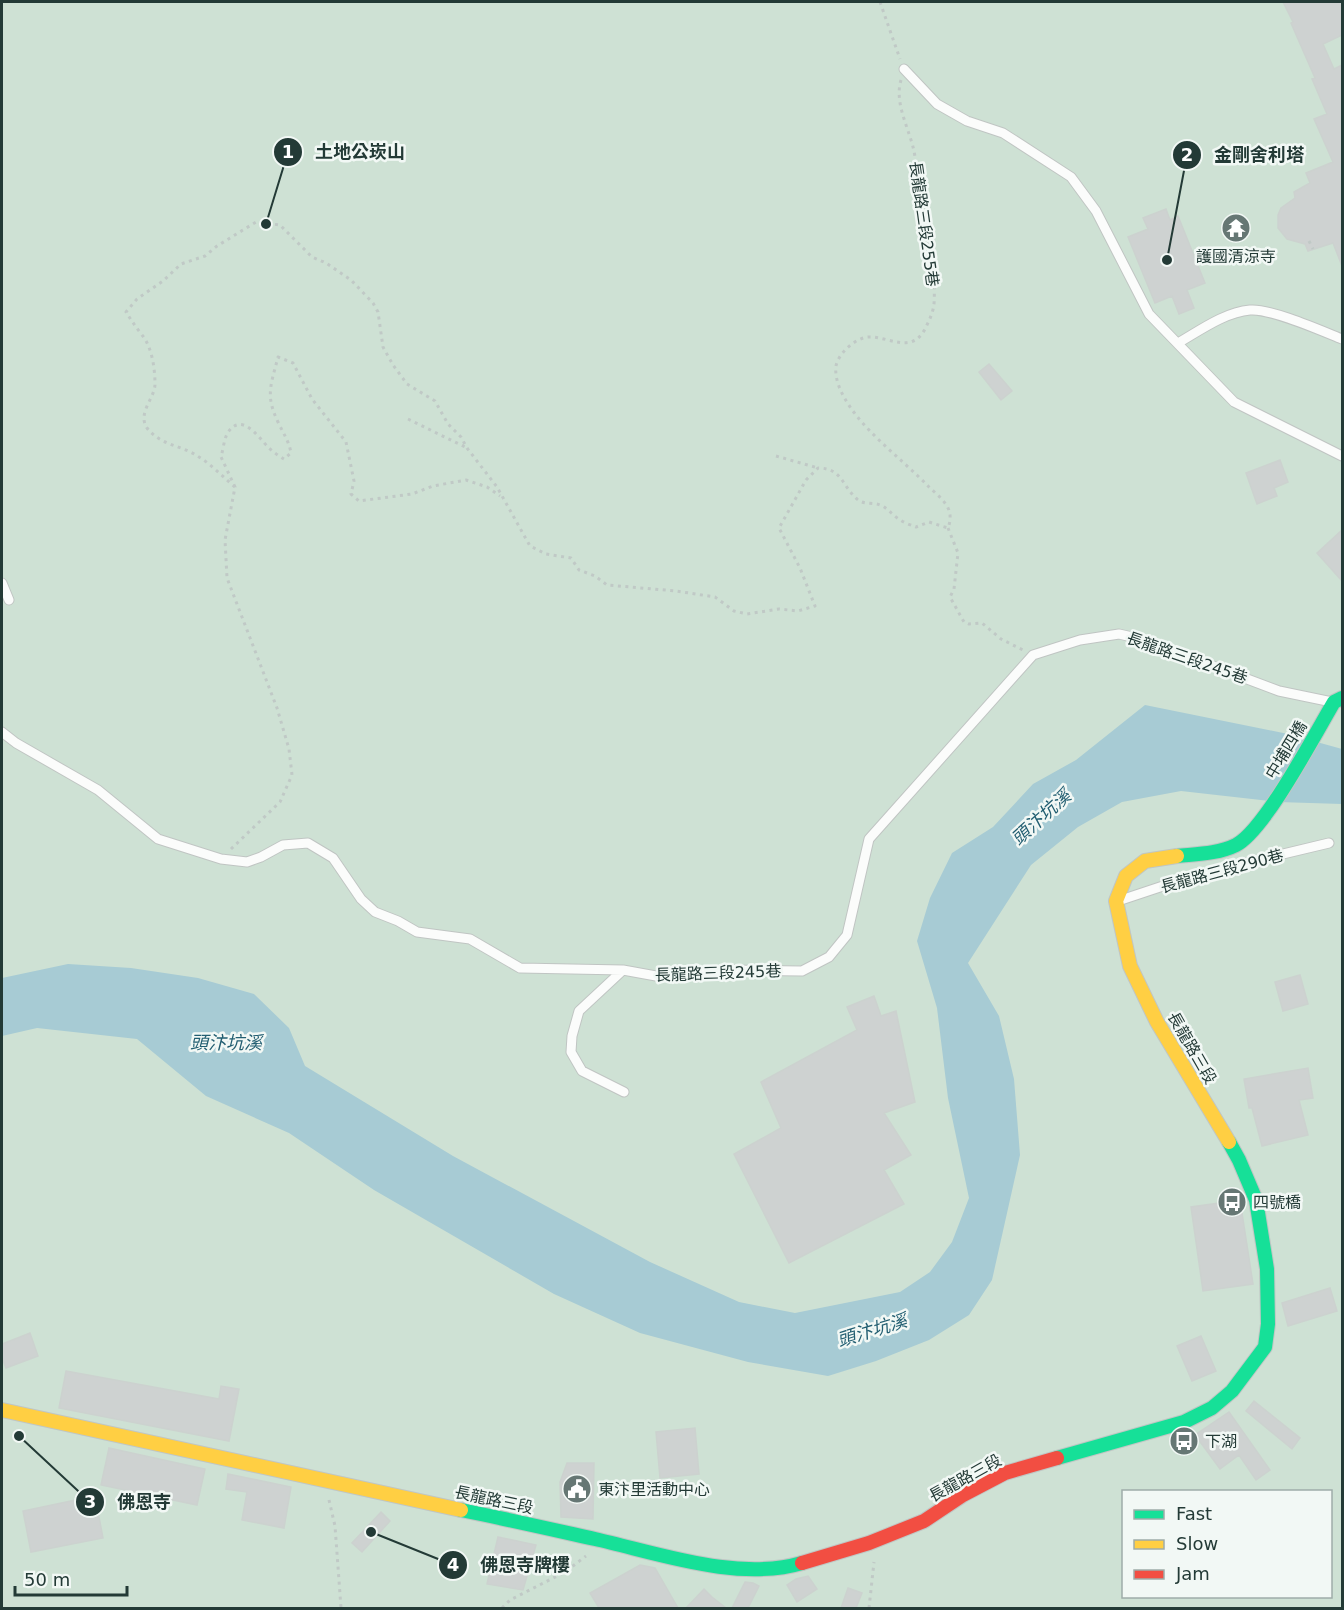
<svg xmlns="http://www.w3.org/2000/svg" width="1344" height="1610" font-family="'DejaVu Sans','Noto Sans TC',sans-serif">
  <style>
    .green { fill: #cee1d4; fill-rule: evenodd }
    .water { fill: #a7cbd4 }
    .building { fill: #ced2d1; stroke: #ccd2cf; stroke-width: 1.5 }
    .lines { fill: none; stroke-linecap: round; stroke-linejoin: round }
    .lane-casing { stroke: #c0c5c3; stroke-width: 11 }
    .fast-casing { stroke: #c0c6c4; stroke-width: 16 }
    .slow-casing { stroke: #c0c6c4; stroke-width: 16 }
    .jam-casing { stroke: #c0c6c4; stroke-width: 16 }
    .path { stroke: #c0c9c6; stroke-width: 3; stroke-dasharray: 3 4.5; stroke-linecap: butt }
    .lane { stroke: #fbfcfb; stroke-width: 9 }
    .fast { stroke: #16e098; stroke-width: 14 }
    .slow { stroke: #ffcf43; stroke-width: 14 }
    .jam { stroke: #f24e42; stroke-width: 14 }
    .labels { text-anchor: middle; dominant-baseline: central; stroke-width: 5; stroke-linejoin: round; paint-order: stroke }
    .street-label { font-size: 16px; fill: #233a36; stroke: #f2f8f5 }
    .poi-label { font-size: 16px; fill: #233a36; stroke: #f2f8f5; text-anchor: start }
    .water-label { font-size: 18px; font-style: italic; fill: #225e71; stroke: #f2f8f5 }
    .leader { fill: none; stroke: #233a36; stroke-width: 2 }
    .callout-dot { fill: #233a36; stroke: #f2f8f5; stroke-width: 2 }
    .mark-label { font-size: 18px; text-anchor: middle; font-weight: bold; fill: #fff }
    .callout-label { font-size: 18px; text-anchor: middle; font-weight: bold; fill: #233a36; stroke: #f2f8f5; stroke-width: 5; stroke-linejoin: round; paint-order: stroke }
  </style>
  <rect width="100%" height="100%" fill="#e3e9e6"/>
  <path class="green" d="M2,2H1342V1608H2ZM1124,1492H1330V1596H1124Z"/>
  <path class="water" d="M1145,705L1288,734L1342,749V804L1278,802L1181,791L1122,802L1078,827L1031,865L968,963L999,1016L1014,1079L1020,1155L992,1280L969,1315L929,1340L876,1361L828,1376L748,1362L640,1333L554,1294L374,1190L289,1133L206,1096L137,1039L37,1028L2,1036V978L68,964L131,968L198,978L254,994L289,1028L305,1066L453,1156L650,1262L739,1302L795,1313L900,1292L930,1272L952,1242L969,1198L948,1098L937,1008L917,941L930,898L952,853L993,827L1033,784L1076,760Z"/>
  <path class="building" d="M1283,2H1342V35L1323,44L1334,69L1342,65V266L1333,243L1308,251L1305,244L1287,239L1278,228V215L1281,208L1295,198L1294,192L1310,183L1306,173L1333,162L1314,119L1327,114L1312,79L1315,78L1291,23L1293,22Z
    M1166,209L1170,220L1178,216L1205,283L1187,290L1194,308L1179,314L1172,296L1155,303L1128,237L1148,229L1143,218Z
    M989,364L1012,391L1001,400L979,372Z
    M1280,460L1288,482L1274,488L1277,496L1257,504L1246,473Z
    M1342,530V581L1317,553Z
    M1300,975L1308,1004L1283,1011L1275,982Z
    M874,996L881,1016L896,1011L915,1102L884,1113L911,1155L884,1170L904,1204L789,1263L734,1154L781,1128L761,1082L857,1030L847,1007Z
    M1308,1068L1313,1098L1299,1100L1308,1135L1262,1146L1252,1108H1249L1244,1079Z
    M1240,1200L1253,1284L1203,1291L1191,1207Z
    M1330,1288L1337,1311L1288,1326L1282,1303Z
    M30,1333L38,1356L6,1368L2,1358V1344Z
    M1201,1336L1216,1371L1192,1381L1177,1346Z
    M66,1371L219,1399L221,1386L239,1389L229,1441L59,1408Z
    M1254,1401L1300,1438L1292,1449L1246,1411Z
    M1229,1412L1270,1470L1256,1480L1239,1455L1220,1469L1195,1435Z
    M695,1428L699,1474L660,1478L656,1432Z
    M109,1448L205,1469L197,1505L101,1485Z
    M567,1463H594L593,1519L561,1517L560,1482Z
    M228,1474L291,1487L284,1528L242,1520L247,1492L226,1489Z
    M95,1496L103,1538L31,1552L23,1511Z
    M381,1512L390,1521L362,1552L352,1543Z
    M498,1537L536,1545L523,1590L487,1584Z
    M640,1565L655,1568L678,1608H599L590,1593Z
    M808,1576L817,1589L797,1602L787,1585L796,1579Z
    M745,1582L753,1583L759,1586L748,1608H732Z
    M848,1588L862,1593L856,1608H841Z
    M704,1589L712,1597L726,1608H686Z"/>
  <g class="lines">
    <g class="lane-casing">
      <path id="lane" d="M904,69L937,104L967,121L1003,133L1071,177L1096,211L1149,314L1234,402L1342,456
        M1178,343C1199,331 1225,312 1250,310C1270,308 1322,331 1342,339
        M2,583L9,600
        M2,732L16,743L98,790L158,839L221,859L247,862L261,857L283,845L308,843L333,858L361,899L375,912L398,921L417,932L470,939L520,968L623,970L656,976L731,970L802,971L829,957L847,935L869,839L1033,655L1080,640L1119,634L1141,639L1279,691L1332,702
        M1118,901L1199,874L1329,843
        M623,970L579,1011L572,1036L571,1052L582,1071L624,1092"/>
    </g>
    <g class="fast-casing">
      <path id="fast" d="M1177,856C1196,854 1218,854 1236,845C1265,830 1315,734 1334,702L1342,698
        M1057,1458L1184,1422L1212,1408L1232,1391L1265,1347L1268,1324L1267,1269L1256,1200L1239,1160L1229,1142
        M461,1510C506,1519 550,1529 595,1539C658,1553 738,1582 802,1563"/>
    </g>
    <g class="slow-casing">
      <path id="slow" d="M1177,856L1145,861L1126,876L1116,901L1130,966L1157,1022L1229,1142
        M2,1410L461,1510"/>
    </g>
    <g class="jam-casing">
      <path id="jam" d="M802,1563L869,1543L924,1521L963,1495L1005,1473L1057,1458"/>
    </g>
    <path class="path" d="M880,2L900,59
      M901,80C894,103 909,128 914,151C918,173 921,196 925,218C929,246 936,275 934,304C933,313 929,321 925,329C911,355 889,336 868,337C855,338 838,354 836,366C835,373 837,382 840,389C856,426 900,457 928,486C934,492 942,498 947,506C951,513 951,520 948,528
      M1309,241L1313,249
      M408,419L465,447
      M776,456L818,468
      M235,487C223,477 212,465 199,457C182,445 161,446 147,428C137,413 155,398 155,384C155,369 152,347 142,335C136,327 131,320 126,312L137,299L163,281L181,264L205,256L217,246L256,222L280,225L312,257L326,263L351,280L373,303L378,312L383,347L393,365L407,384L435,401L448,424L461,437L467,448L497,487L530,546L546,554L571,558L579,570L595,576L607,585L676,591L715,597L734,611L747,614L779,609L798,611L815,606L800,568L779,528L806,480L818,468C842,468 842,486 857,499C863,505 873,502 880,505C888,508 892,515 899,519C904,523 911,525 916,527L929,522L948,528
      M948,528L958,553L954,589L950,597L964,622L969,624L982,623L1001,639L1023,650
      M231,849L280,802L292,775L289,749L277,708L227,578L225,540L235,487L221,457C223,450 224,440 227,434C241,410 259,438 268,447C273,452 279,456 284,459L291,453C289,441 283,433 278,422C265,395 271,385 278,357L293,363L312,399L346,442L354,481L351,494L359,501L412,494L433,486L466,480L487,487L500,496
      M329,1500L335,1526L341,1608
      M502,1608L510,1600L565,1572L586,1556
      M869,1608L874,1562"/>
    <use href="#lane" class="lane"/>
    <use href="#fast" class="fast"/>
    <use href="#slow" class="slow"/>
    <use href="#jam" class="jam"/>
  </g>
  <defs>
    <g id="temple-disc" transform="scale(1.5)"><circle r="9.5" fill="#667774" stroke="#f2f8f5"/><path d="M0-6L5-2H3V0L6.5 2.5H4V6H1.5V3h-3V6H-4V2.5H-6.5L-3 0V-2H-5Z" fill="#fff"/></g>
    <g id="bus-disc" transform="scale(1.5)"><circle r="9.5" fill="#667774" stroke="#f2f8f5"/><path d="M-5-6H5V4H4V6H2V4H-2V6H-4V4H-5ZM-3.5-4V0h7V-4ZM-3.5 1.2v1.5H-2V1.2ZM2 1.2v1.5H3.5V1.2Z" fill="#fff"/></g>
    <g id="civic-disc" transform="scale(1.5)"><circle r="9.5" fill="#667774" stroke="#f2f8f5"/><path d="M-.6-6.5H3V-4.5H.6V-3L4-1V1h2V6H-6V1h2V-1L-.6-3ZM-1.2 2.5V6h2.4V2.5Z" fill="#fff"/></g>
  </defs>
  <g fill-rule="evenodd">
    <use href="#temple-disc" x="1236" y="228"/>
    <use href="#bus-disc" x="1232" y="1202"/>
    <use href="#bus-disc" x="1184" y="1441"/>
    <use href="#civic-disc" x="577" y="1489"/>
  </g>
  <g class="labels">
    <g class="street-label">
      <text transform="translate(924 224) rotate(82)">長龍路三段255巷</text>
      <text transform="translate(1187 658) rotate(19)">長龍路三段245巷</text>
      <text transform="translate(1286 750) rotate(-59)">中埔四橋</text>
      <text transform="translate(1222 871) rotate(-15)">長龍路三段290巷</text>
      <text transform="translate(718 973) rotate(-2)">長龍路三段245巷</text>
      <text transform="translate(1192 1048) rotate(60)">長龍路三段</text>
      <text transform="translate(965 1478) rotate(-29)">長龍路三段</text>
      <text transform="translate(494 1500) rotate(12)">長龍路三段</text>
    </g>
    <g class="poi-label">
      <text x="1236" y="256" text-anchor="middle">護國清涼寺</text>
      <text x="1253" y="1202">四號橋</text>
      <text x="1205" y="1441">下湖</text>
      <text x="598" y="1489">東汴里活動中心</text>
    </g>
    <g class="water-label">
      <text transform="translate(1041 817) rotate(-42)">頭汴坑溪</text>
      <text x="226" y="1042">頭汴坑溪</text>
      <text transform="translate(872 1330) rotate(-17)">頭汴坑溪</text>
    </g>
  </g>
  <path class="leader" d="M266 224L288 152M1167 260L1187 155M19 1436L90 1502M371 1532L453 1565"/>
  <g class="callout-dot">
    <circle cx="266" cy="224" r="6"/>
    <circle cx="1167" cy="260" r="6"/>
    <circle cx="19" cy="1436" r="6"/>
    <circle cx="371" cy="1532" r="6"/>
    <circle cx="288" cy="152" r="15"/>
    <circle cx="1187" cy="155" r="15"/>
    <circle cx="90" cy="1502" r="15"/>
    <circle cx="453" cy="1565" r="15"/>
  </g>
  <g class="mark-label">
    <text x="288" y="158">1</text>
    <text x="1187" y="161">2</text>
    <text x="90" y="1508">3</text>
    <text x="453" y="1571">4</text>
  </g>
  <g class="callout-label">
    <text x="360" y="158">土地公崁山</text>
    <text x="1259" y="161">金剛舍利塔</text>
    <text x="144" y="1508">佛恩寺</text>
    <text x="525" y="1571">佛恩寺牌樓</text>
  </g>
  <rect width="1344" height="1610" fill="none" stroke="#233a36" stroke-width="6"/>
  <rect x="1122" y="1490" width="210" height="108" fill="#f2f8f5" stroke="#9faca9" stroke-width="1.5"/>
  <rect x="1134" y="1510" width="30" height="9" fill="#16e098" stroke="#9faca9" stroke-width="1.5"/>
  <text x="1176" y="1520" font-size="18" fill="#233a36">Fast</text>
  <rect x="1134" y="1540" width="30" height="9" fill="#ffcf43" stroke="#9faca9" stroke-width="1.5"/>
  <text x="1176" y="1550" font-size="18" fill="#233a36">Slow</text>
  <rect x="1134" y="1570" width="30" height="9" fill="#f24e42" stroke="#9faca9" stroke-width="1.5"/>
  <text x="1176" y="1580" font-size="18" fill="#233a36">Jam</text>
  <path d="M15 1586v9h112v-9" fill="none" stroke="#233a36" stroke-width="3"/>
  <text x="24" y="1586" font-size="18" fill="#233a36" stroke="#f2f8f5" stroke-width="4.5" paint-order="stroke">50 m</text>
</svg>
